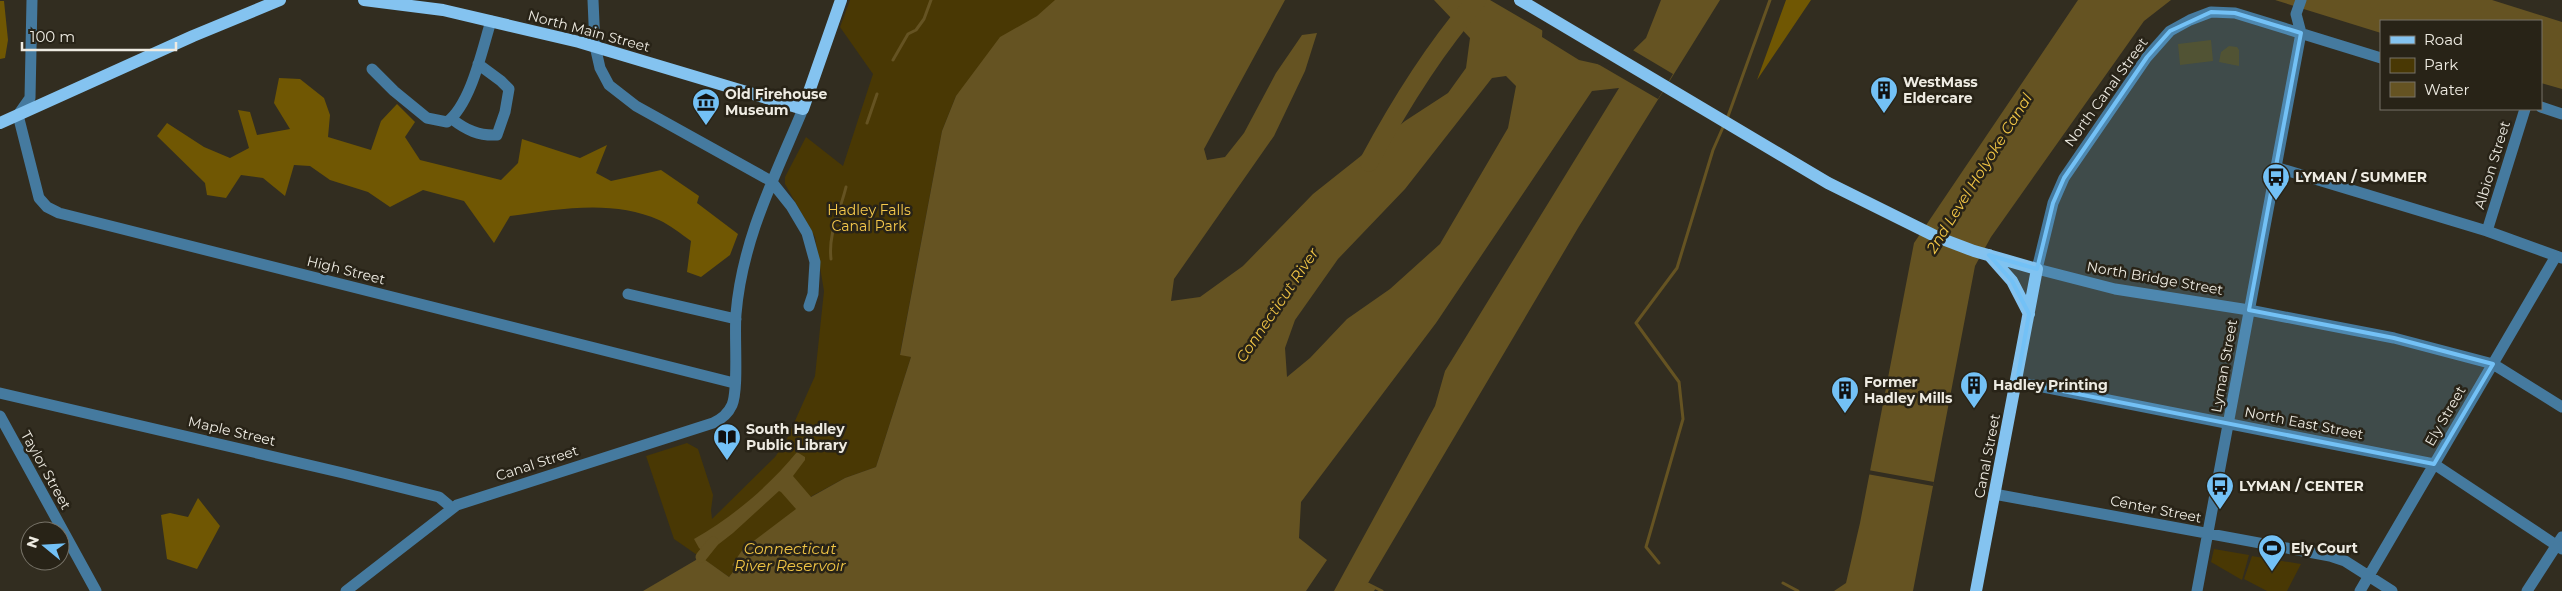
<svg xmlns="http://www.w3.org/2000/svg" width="2562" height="591" font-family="Montserrat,sans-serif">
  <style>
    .green { fill: #493804 }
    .forest { fill: #705703 }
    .water { fill: #655322; fill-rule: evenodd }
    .pier { fill: #322d20 }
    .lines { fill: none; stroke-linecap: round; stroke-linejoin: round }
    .stream { stroke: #655322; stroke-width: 3 }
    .canal { stroke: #655322; stroke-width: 11 }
    .river { stroke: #655322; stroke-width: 19 }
    .minor { stroke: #457a9f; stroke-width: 11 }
    .major { stroke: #84c3f0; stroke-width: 12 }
    .marked { fill: #73c1f6; fill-opacity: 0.2; stroke: #73c1f6; stroke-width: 4; stroke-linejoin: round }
    .labels { text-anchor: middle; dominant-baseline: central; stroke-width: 5; stroke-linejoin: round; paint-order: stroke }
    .street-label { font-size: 14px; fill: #eeebe2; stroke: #282317 }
    .poi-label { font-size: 14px; font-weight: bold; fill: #eeebe2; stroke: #282317; text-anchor: start }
    .park-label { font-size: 14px; fill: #f7ca4c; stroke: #282317 }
    .water-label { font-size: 15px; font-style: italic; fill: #f1c545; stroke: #282317 }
  </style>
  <rect width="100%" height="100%" fill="#322d20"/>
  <path class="green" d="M850,0H1074L956,96L942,131L900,354L911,357L876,467L845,478L812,496L733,565L736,568L729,577L674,539L646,456L687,443L698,449L713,495L711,510L712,519L775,457L786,441L815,376L824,291L815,237L785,184V177L806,137L843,166L873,74L840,27Z
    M2211,40L2213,61L2180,65L2178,44Z
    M2229,46L2237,47L2239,50V66L2219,62L2221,52Z
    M2214,549L2249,555L2242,580L2211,562Z
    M2252,556L2301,564L2287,591H2267L2244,579Z"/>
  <path class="forest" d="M1786,0H1811L1757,80Z
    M0,1H4L8,40L5,58L0,59Z
    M279,78L300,79L324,98L330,115L328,137L371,150L381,121L397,104L415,122L405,137L420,160L501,180L518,163L522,139L580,158L607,145L596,173L611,181L661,170L699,196L697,203L738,234L730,255L701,277L687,272L691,241C681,234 670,225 659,220C613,199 558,209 510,216L494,243L464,201L423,190L390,207L368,192L330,180L310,166L294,165L285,196L263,178L241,175L226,198L207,195L205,183L157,136L167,123L204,147L230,158L249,148L238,110L250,112L257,135L290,129L274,103Z
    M198,498L220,526L197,569L167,559L161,515L170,513L188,517Z"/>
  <path class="water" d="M1055,0H1285L1204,149L1207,160L1225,157L1244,133L1276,73L1302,35L1317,33L1305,71L1274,136L1174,279L1171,301L1200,297L1243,266L1313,194L1405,121L1448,93L1466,68L1470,38L1434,0H1544L1542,37L1579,60L1615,68L1646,38L1661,0H1720L1578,228L1368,583L1376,588L1374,591H1334L1435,406L1445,371L1619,88L1592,91L1436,323L1301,502L1299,538L1327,560L1306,591H643L701,557L729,577L736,568L732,565L743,549L796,509L781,492L779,491L733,533L706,554L699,548L694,539C733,517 769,486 797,452L805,457V460L793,476L811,497L845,478L876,467L911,357L900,355L942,131L956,96L1000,37L1037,16ZM1506,76L1516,86L1508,128L1440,244L1390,289L1347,319L1310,358L1287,377L1285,348L1295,320L1338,259L1405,189L1492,78Z
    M2078,0H2171L2144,21L1991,237L1975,266L1913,591H1834L1846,583L1860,523L1914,243Z
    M2275,0H2492L2562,22V89L2541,83V21H2381V33Z"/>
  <path class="pier" d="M1490,0H1547L1545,32Z
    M1631,49L1673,74L1658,99L1591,60L1614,65Z
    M1868,470L1934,482L1933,486L1867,474Z"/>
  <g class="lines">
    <path class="stream" d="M893,60L908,34L916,30L924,19L931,0
      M1727,119L1770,0
      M867,123L877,94
      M831,259C828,233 840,212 846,187
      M1659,563L1646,547L1683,419L1679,382L1636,323L1677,268L1713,150L1724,125
      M1783,583L1798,591
      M1368,584L1382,591"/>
    <path class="canal" d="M701,557L713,542"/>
    <path class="river" d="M1369,162C1400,104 1434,49 1477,0"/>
    <path class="minor" d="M32,0L30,98L18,115L39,198L47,207L59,213L734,383
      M593,0L595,46L600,68L609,85L636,106L771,181L791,206L807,233L815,262L813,294L809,306
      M2381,58L2235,13L2211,12L2190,20L2170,31L2147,57L2064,178L2053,203L2037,269L2115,289L2249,310L2394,338L2493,364L2562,407
      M372,69L394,91L427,118L447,122C471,104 482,50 491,21
      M2541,107L2562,114
      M452,119C466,130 479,136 497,135L505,112L509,89L501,81L478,64
      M2275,167L2487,231L2562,258
      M2487,231L2525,109
      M628,294L736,319
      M2017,382L2434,464L2562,549
      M0,393L343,473L439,497L452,508
      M0,416L96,591
      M1994,494L2330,556L2345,561L2392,591
      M346,591L457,505L713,423C722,419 728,414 732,405C739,389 734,336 736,314C742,240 775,176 803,109
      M2197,591L2301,33L2296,14L2301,0
      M2360,591L2556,256
      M2527,591L2562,537"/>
    <path class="major" d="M364,0L443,10L579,42L803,109L841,0
      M1520,0L1828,183L1937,237L1974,251L2037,269L1976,591
      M0,123L193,36L280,0
      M1989,255L2012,281L2029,314"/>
  </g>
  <path class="marked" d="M2211,12L2235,13L2301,33L2249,310L2394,338L2493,364L2434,464L2017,382L2029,314L2012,281L1989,255L2037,269L2053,203L2064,178L2147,57L2170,31Z"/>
  <defs>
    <g id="building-pin" transform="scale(1.4375)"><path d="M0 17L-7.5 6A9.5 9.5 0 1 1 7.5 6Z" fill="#73c1f6" stroke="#282317"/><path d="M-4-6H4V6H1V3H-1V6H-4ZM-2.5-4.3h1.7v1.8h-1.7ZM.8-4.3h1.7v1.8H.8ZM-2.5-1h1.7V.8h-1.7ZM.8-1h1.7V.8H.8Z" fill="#111"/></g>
    <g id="museum-pin" transform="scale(1.4375)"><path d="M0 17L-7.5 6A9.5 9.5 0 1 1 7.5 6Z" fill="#73c1f6" stroke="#282317"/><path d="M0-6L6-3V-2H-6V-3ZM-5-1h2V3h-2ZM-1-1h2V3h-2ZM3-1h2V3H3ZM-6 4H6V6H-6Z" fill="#111"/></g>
    <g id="bus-pin" transform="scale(1.4375)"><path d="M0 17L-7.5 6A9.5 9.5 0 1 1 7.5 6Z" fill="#73c1f6" stroke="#282317"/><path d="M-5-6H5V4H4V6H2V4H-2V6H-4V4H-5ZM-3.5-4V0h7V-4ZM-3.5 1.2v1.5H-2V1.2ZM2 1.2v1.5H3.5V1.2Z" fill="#111"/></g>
    <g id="library-pin" transform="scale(1.4375)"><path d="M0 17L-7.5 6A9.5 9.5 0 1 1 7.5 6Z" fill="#73c1f6" stroke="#282317"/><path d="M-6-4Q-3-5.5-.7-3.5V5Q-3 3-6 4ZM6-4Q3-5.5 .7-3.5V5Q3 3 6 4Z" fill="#111"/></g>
    <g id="stadium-pin" transform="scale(1.4375)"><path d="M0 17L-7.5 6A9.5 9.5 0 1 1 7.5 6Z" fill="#73c1f6" stroke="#282317"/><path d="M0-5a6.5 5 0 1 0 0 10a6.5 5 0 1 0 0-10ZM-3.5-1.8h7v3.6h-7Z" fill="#111"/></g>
  </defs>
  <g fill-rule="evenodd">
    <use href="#building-pin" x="1884" y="90"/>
    <use href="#museum-pin" x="706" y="102"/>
    <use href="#bus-pin" x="2276" y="177"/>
    <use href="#building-pin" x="1974" y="385"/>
    <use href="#building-pin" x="1845" y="390"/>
    <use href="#library-pin" x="727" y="437"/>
    <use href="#bus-pin" x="2220" y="486"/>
    <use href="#stadium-pin" x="2272" y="548"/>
  </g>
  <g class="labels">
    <g class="street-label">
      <text transform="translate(589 31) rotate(15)">North Main Street</text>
      <text transform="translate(2106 92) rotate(-54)">North Canal Street</text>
      <text transform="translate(2492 165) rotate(-73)">Albion Street</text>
      <text transform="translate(346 270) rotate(14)">High Street</text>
      <text transform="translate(2155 278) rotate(10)">North Bridge Street</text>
      <text transform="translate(2224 366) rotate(-80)">Lyman Street</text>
      <text transform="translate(2445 416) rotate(-60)">Ely Street</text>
      <text transform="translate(2304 423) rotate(11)">North East Street</text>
      <text transform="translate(232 431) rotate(13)">Maple Street</text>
      <text transform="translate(1987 456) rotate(-79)">Canal Street</text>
      <text transform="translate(537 463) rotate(-18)">Canal Street</text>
      <text transform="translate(46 470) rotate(61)">Taylor Street</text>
      <text transform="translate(2156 509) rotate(11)">Center Street</text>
    </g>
    <g class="poi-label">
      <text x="1903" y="82">WestMass<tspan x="1903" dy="16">Eldercare</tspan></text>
      <text x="725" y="94">Old Firehouse<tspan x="725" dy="16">Museum</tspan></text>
      <text x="2295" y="177">LYMAN / SUMMER</text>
      <text x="1864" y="382">Former<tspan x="1864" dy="16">Hadley Mills</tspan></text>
      <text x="1993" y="385">Hadley Printing</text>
      <text x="746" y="429">South Hadley<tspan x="746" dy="16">Public Library</tspan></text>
      <text x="2239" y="486">LYMAN / CENTER</text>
      <text x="2291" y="548">Ely Court</text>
    </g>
    <g class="park-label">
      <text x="869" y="210">Hadley Falls<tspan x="869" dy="16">Canal Park</tspan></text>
    </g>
    <g class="water-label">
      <text transform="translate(1979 173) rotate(-58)">2nd Level Holyoke Canal</text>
      <text transform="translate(1277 305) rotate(-56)">Connecticut River</text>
      <text x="790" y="548">Connecticut<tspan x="790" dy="17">River Reservoir</tspan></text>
    </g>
  </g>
  <rect x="2380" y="20" width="162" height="90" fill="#282317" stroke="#777368"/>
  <rect x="2390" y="36" width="25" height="8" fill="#84c3f0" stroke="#777368"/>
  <text x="2424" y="45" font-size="15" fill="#eeebe2">Road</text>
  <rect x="2390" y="58" width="25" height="15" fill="#493804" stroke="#777368"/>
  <text x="2424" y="70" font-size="15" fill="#eeebe2">Park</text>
  <rect x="2390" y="82" width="25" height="15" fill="#655322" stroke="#777368"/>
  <text x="2424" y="95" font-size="15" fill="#eeebe2">Water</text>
  <g transform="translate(45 546) rotate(288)"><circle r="24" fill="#282317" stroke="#777368"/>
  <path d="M0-4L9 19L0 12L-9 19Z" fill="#73c1f6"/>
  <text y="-8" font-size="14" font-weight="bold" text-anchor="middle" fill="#eeebe2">N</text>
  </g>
  <path d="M22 42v8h154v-8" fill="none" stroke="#eeebe2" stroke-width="2.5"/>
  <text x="30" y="42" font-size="15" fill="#eeebe2" stroke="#282317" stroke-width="4" paint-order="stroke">100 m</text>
</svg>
